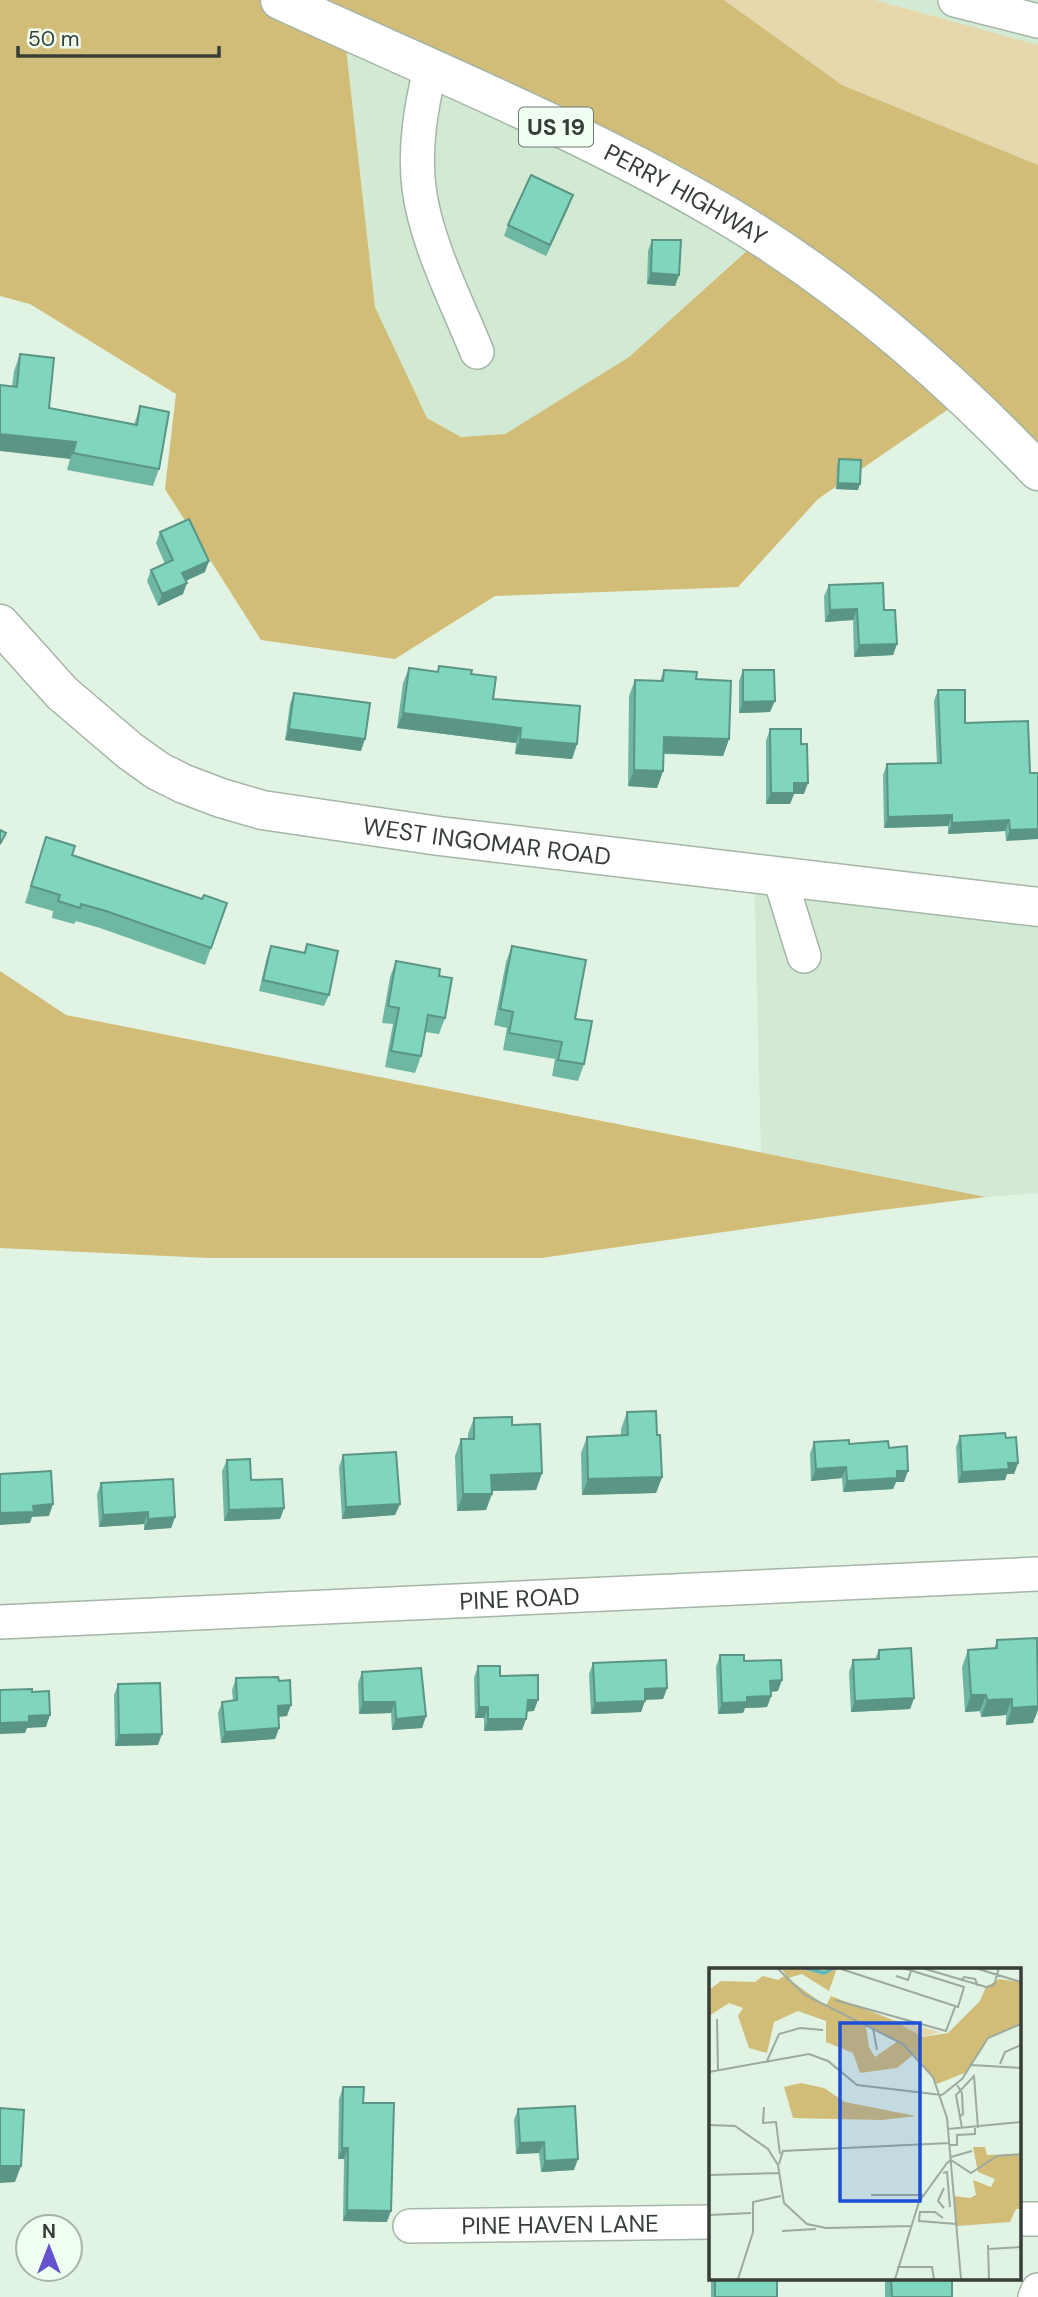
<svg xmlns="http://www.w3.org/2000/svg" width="1038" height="2297" font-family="'DM Sans',sans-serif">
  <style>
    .built { fill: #d2ead4 }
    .green { fill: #e6d8ac }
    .forest { fill: #d1bc78; fill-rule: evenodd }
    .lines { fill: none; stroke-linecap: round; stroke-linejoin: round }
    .minor-casing { stroke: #a5b5a6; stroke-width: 36 }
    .major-casing { stroke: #a5b5a6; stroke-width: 41 }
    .minor { stroke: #fff; stroke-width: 33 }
    .major { stroke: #fff; stroke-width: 38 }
    .wall { fill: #6eb7a3 }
    .shaded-wall { fill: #5a9585 }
    .building { fill: #80d5be; stroke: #5a9585; stroke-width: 2 }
    .labels { text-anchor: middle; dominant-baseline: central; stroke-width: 5; stroke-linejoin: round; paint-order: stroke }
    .shield { fill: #f1fff2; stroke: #6f7870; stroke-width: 2 }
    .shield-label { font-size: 23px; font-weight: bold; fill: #373e38 }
    .street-label { font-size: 24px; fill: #373e38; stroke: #f1fff2 }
    .inset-river { fill: none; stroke: #5cbbc2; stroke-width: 3.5 }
    .inset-road { fill: none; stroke: #9dab9e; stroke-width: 2 }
    .view { fill: #1d4ed8; fill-opacity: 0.15; stroke: #1d4ed8; stroke-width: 3.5 }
    .inset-edge { fill: none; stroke: #373e38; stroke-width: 3.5 }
  </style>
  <rect width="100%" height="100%" fill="#e1f3e2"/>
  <path class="built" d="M875,0H1038V45L961,25Z
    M344,29L761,237L629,357L505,434L461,437L427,418L375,307Z
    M754,871L1038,907V1193L986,1197L761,1152Z"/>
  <path class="green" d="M724,0H875L1038,45V165L842,85Z"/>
  <path class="forest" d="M0,0H724L842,85L1038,165V471L966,397L818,499L738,587L495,596L395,659L261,640L165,489L176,394L30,304L0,296ZM344,30L761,238L629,357L505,434L461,437L427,418L375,307Z
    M0,971L66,1015L986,1197L850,1214L541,1258H209L0,1248Z"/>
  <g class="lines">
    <g class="minor-casing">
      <g id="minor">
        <path d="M955,0L1038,21"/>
        <path d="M430,69C421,108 414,148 419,188C426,243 456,300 477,352"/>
        <path d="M779,875L804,956"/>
        <path id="s1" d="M0,1622L1038,1574"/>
        <path d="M1019,2219H1038"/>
        <path id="s2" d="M410,2226L711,2222"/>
        <path d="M1035,2297L1038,2290"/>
      </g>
    </g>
    <g class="major-casing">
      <g id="major">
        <path id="s3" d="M280,0C425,67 576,128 714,208C836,278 942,370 1038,471"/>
        <path id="s4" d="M0,624L62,693L130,751L158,771L184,784L221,798L262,810L439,836L1038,907"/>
      </g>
    </g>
    <use href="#minor" class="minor"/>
    <use href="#major" class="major"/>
  </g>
  <path class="wall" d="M569,206L546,256L504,236L508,225Z
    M652,240L679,275L675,286L647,284L648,251Z
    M20,354L49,408L134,425L140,406L159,469L153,486L67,470L70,459L12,387L14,371Z
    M839,459L858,490L836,489L837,465Z
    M160,532L205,572L186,581L183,594L158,606L147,581L151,570L165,564L156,543Z
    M829,585L884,610L897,644L893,655L854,657L853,620L825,622L824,596Z
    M439,666L471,674L493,699L577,744L572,759L515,754L516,743L397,728L403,683L409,668L437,672Z
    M664,670L696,679L729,739L723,756L664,754L663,771L657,788L628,786L629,696L635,680L660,681Z
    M743,670L770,712L739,713V681Z
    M938,690L965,723L1030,773H1038L1006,841L1005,831L948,834V826L884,828L883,775L887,764L937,763L934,701Z
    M294,693L361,751L285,740L290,704Z
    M770,729L801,744L804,794H794L790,804H766V741Z
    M46,837L72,855L202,899L227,903L205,965L100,928L76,921L74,924L52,918L53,911L25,903Z
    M307,944L329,995L324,1006L259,991L267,957L271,946L304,953Z
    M512,946L575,1019L584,1064L578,1081L552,1076L555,1059L503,1050L507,1028L494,1025L506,962Z
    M396,961L439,976L445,1018L439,1034L425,1032L421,1056L415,1073L385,1067L393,1024L382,1023L390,977Z
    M627,1412L657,1435L662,1477L656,1493L582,1495L581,1453L587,1437L621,1436V1429Z
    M474,1418L512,1425L542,1473L536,1490L492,1491L486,1510L457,1511L455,1456L461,1439H468V1434Z
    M960,1436L1006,1438L1018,1463L1014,1474H1007L1005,1480L958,1483L956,1447Z
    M814,1442L849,1444L889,1448L904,1482H896L893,1489L843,1492L842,1478L811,1481L810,1454Z
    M343,1455L400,1504L395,1515L342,1519L339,1467Z
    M227,1460L284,1508L280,1519L224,1521L222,1471Z
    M101,1483L175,1517L171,1528L144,1530V1524L99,1527L97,1494Z
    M997,1640L1033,1723L1006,1725V1715L981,1717L980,1711L965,1712L962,1667L968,1650L994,1649Z
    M879,1650L914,1698L910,1709L851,1712L849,1672L853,1660L875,1659Z
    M720,1655L744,1661L778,1691L771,1692V1696L767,1707L745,1708L743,1713L718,1714L716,1667Z
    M593,1663L667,1688L663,1699L645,1700L641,1712L591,1714L589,1674Z
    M478,1666L500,1676L534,1711H527L526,1719L522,1730L484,1731V1718H475L474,1678Z
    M362,1672L426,1716L422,1728L392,1730L391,1713L359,1714L358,1683Z
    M236,1678L287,1716L279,1717V1728L275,1739L221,1743L218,1713L222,1702L233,1701L232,1690Z
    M118,1684L158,1745L115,1746L114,1695Z
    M343,2087L363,2103L387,2222L343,2221L344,2159H338L339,2099Z
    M518,2109L574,2170L541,2172L539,2153L516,2154L514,2120Z
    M711,2278H777V2297H711Z
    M885,2278H952V2297H885Z"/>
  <path class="shaded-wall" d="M573,195L569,206L546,256L550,245Z
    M651,273L679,275L675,286L647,284Z
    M0,434L76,442L70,459L0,451Z
    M838,483L860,484L858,490L836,489Z
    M209,561L205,572L178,584L182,573Z
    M187,583L183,594L158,606L162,594Z
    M857,609L853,620L825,622L830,610Z
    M897,644L893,655L854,657L859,645Z
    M775,701L770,712L739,713L743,702Z
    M403,713L521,728L516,743L397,728Z
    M289,729L365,739L361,751L285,740Z
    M664,737L729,739L723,756L658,753Z
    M520,739L577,744L572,759L515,754Z
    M634,770L663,771L657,788L628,786Z
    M794,783H808L804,794H794L790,804H766L771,793Z
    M952,815L948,826L884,828L888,817Z
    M1009,820L1005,831L948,834L952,823Z
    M1038,829V839L1006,841L1010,830Z
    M1008,1463H1018L1014,1474H1007L1005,1480L958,1483L962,1472Z
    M846,1467L842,1478L811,1481L816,1469Z
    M897,1471H908L904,1482H896L893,1489L843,1492L847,1481Z
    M542,1473L536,1490L485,1491L491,1475Z
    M662,1477L656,1493L582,1495L588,1479Z
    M463,1494H492L486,1510L457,1511Z
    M53,1504L49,1516L32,1517L30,1523L0,1525V1513L33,1506Z
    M400,1504L395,1515L342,1519L346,1507Z
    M284,1508L280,1519L224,1521L229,1510Z
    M148,1512L144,1524L99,1527L103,1515Z
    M175,1517L171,1528L144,1530L148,1519Z
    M782,1680L778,1691L766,1692L770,1681Z
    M667,1688L663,1699L641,1700L645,1689Z
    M971,1695H986L980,1711L965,1712Z
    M771,1696L767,1707L745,1708L743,1713L718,1714L722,1703L747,1697Z
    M914,1698L910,1709L851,1712L855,1701Z
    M1012,1699L1006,1715L981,1717L987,1700Z
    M528,1700H538L534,1711L524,1712Z
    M645,1701L641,1712L591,1714L595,1703Z
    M363,1702H395L391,1713L359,1714Z
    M291,1705L287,1716L274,1717L278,1706Z
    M1038,1706V1710L1033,1723L1006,1725L1012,1708Z
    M479,1707H488L484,1718H475Z
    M50,1715L46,1727L27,1728L25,1733L0,1734V1723L29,1716Z
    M426,1716L422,1728L392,1730L396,1719Z
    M488,1719H526L522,1730L484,1731Z
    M279,1728L275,1739L221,1743L225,1732Z
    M162,1734L158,1745L115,1746L119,1735Z
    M544,2142L539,2153L516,2154L520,2143Z
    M342,2148H348L344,2159H338Z
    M578,2159L574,2170L541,2172L545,2161Z
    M0,2166H21L15,2182L0,2183Z
    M347,2210L391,2211L387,2222L343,2221Z"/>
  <path class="building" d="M531,175L573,195L550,245L508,225Z
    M652,240H681L679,275L651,273Z
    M20,354L54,358L49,408L137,425L140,406L169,412L159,469L73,453L76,442L0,434V385L17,387Z
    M839,459L861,460L860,484L838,483Z
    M189,519L209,561L182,573L187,583L162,594L151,570L173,560L160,532Z
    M883,583L884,610H895L897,644L859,645L857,609L830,610L829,585Z
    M439,666L472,670L471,674L496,677L493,699L580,706L577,744L520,739L521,728L403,713L409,668L438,672Z
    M664,670L697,672L696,679L731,681L729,739L664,737L663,771L634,770L635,680L663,681Z
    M743,670H774L775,701L743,702Z
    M938,690H965V723L1028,721L1030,773H1038V829L1010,830L1009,820L952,823V815L888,817L887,764L941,763Z
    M294,693L370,703L365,739L289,729Z
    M770,729H801V744H807L808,783H794V793H771Z
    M0,830L6,833L0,844Z
    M46,837L75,846L72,855L202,899L204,895L227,903L211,948L106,911L81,904L80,908L58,901L60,895L31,886Z
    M307,944L338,951L329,995L263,980L271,946L305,953Z
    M512,946L586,960L575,1019L592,1021L584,1064L558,1060L562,1042L509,1033L513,1012L500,1009Z
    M396,961L440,969L439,976L452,978L445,1018L428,1015L421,1056L391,1051L399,1008L388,1006Z
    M656,1411L657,1435H660L662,1477L588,1479L587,1437L628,1435L627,1412Z
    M512,1417V1425L540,1424L542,1473L491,1475L492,1494H463L461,1439H474V1418Z
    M1005,1433L1006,1438L1016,1437L1018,1463H1008L1009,1469L962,1472L960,1436Z
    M849,1440V1444L888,1441L889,1448L907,1446L908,1471H897V1478L847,1481L846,1467L816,1469L814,1442Z
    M396,1452L400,1504L346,1507L343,1455Z
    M250,1459L251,1480L282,1479L284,1508L229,1510L227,1460Z
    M51,1471L53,1504L33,1506L34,1512L0,1513V1474Z
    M173,1479L175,1517L148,1519V1512L103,1515L101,1483Z
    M1037,1638L1038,1706L1012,1708V1699L987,1700L986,1695H971L968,1650L997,1648V1640Z
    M911,1648L914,1698L855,1701L853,1660L879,1659V1650Z
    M720,1655H744V1661L781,1660L782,1680L770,1681L771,1696L747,1697V1702L722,1703Z
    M666,1660L667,1688L645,1689V1701L595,1703L593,1663Z
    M478,1666H500V1676L538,1675V1700H528L526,1719H488V1707H479Z
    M421,1668L426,1716L396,1719L395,1702H363L362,1672Z
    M278,1677L279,1681L290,1680L291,1705L278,1706L279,1728L225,1732L222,1702L237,1700L236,1678Z
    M160,1683L162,1734L119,1735L118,1684Z
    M32,1689V1692L49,1691L50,1715L29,1716V1722L0,1723V1690Z
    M343,2087H364L363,2103H394L391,2211L347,2210L348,2148H342Z
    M575,2106L578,2159L545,2161L544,2142L520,2143L518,2109Z
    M0,2108L24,2110L21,2166H0Z
    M715,2278H777V2297H715Z
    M891,2278H952V2297H892Z"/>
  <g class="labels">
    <rect class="shield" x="519" y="107.5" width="74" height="39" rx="5"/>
    <g class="shield-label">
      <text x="556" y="127">US 19</text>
    </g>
    <g class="street-label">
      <text stroke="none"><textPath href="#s3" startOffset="450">PERRY HIGHWAY</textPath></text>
      <text stroke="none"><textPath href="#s4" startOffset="555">WEST INGOMAR ROAD</textPath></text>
      <text stroke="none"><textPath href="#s1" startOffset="520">PINE ROAD</textPath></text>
      <text stroke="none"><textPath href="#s2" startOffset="150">PINE HAVEN LANE</textPath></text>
    </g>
  </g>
  <g transform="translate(709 1968)">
    <rect width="312" height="312" fill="#e1f3e2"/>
    <path d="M179,50L231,64L214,69Z" fill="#e6d8ac"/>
    <path d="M72,0L115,2L128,0L120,23L93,6L79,10ZM54,8L69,12L75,8L117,38L122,28L179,50L214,69L239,65L271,33L277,19L290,11L311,14V56L279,70L258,104L228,116L205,86L188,100L151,105L144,85L117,74V53L89,43L65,54L58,85L40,80L29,48L34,40L20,35L0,48V22L12,13L46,14ZM157,58L189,73L166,89L160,79ZM92,115L115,120L136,134L207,148L173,152L84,150L75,119ZM264,179H276L278,187L311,186V241H307L301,254L248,258L245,228L261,230L267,227L264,212L282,219L286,211L269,204Z" fill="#d1bc78" fill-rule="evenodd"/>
    <path class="inset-river" d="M97,0L115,5L124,0"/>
    <path class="inset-road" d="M68,0L96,27L194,76L224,109L238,150L252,311M213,0L277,19L285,17L290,0M266,0L312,14M132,1L249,39L255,19L194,0M187,8L199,12L202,3M252,13L255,9L266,11L269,18M126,32L237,63L246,39M8,51L9,102M164,60L168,82M58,93L70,66L91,60L114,62M291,96L296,84L312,77M262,97L312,100M0,104L100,86L119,93L148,117L233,127M248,117L253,125L254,146L250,149M233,127L253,111L279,70L312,56M55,139L54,155L67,154L71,186M0,157L26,158L59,181L69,197L75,235L98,256L117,260L202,258M253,160L247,127L265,108L269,160M239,161L312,154M241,177H248V167L266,166V160M242,189L263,183M70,196L74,183L241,175M234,205L238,204L241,239M0,207L71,205M235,220L229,233L235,240M162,227H214M0,247L42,245M234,250L226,244H211L210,253L248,256M73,263L107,261M279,277L280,311M279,281L312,279M188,299H223L225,311M29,311L44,264V234L72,228M186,311L210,234L238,195L242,192L262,205L288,188L312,186"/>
    <path class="view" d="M131,55H211V233H131Z"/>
    <rect width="312" height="312" class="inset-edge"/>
  </g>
  <g transform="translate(49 2248)"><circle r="33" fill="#f1fff2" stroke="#a7b2a8" stroke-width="2"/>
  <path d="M0-5L12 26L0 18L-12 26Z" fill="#6353cc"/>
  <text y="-10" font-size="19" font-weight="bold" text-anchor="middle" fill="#373e38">N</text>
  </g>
  <path d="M18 46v10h201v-10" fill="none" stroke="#373e38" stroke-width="3.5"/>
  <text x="28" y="46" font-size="21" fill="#373e38" stroke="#f1fff2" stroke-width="5" paint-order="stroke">50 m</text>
</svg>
